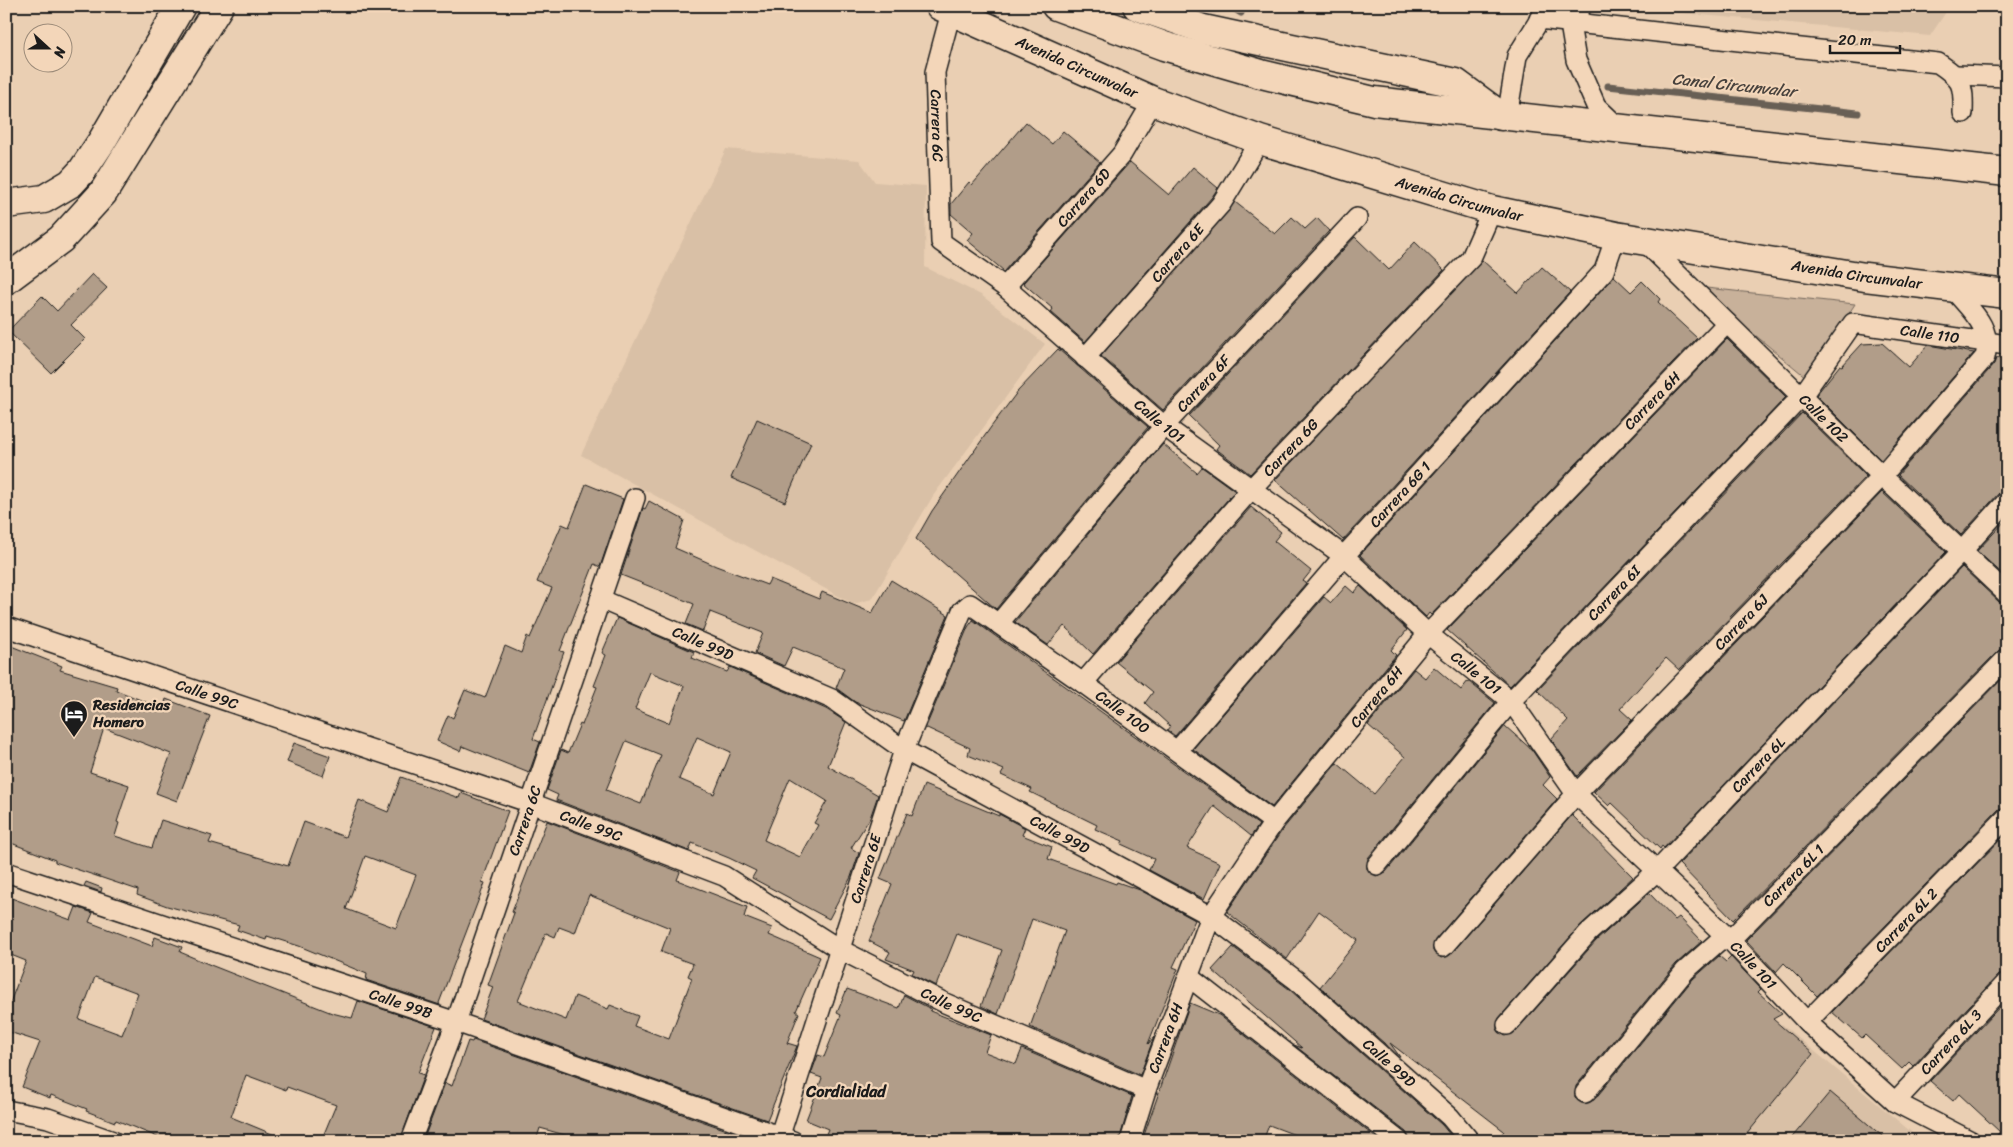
<svg xmlns="http://www.w3.org/2000/svg" width="2013" height="1147" font-family="Sriracha,sans-serif">
  <style>
    .built { fill: #d9c0a6 }
    .green { fill: #c8b19a; stroke: #72665b }
    .lines { fill: none; stroke-linecap: round; stroke-linejoin: round }
    .stream { stroke: #685e54; stroke-width: 7 }
    .building { fill: #b19d89; stroke: #1c1c1c; fill-rule: evenodd }
    .street-casing { stroke: #1c1c1c; stroke-width: 22 }
    .highway-casing { stroke: #1c1c1c; stroke-width: 31 }
    .street { stroke: #f3d6b9; stroke-width: 19 }
    .highway { stroke: #f3d6b9; stroke-width: 28 }
    .labels { text-anchor: middle; dominant-baseline: central; stroke-width: 4.5; stroke-linejoin: round; paint-order: stroke }
    .street-label { font-size: 15px; fill: #1c1c1c; stroke: #f3d6b9 }
    .poi-label { font-size: 15px; font-weight: bold; fill: #1c1c1c; stroke: #f3d6b9; text-anchor: start }
    .water-label { font-size: 16px; font-style: italic; fill: #48423d; stroke: #f3d6b9 }
    .neighbourhood-label { font-size: 16px; font-weight: bold; fill: #1c1c1c; stroke: #f3d6b9 }
  </style>
  <rect width="100%" height="100%" fill="#eacfb3"/>
  <filter id="ink" filterUnits="userSpaceOnUse"><feTurbulence type="fractalNoise" baseFrequency=".02" numOctaves="2"/><feDisplacementMap in="SourceGraphic" scale="10" xChannelSelector="R" yChannelSelector="G"/><feConvolveMatrix kernelMatrix="1 2 1 2 8 2 1 2 1" color-interpolation-filters="sRGB"/></filter>
  <g filter="url(#ink)">
    <path class="built" d="M1606,6H1950L1930,36Z
      M726,149L859,160L875,182L926,186L925,267L981,295L1045,344L933,496L872,599L853,604L581,455Z
      M1782,1024L1922,1141H1679Z"/>
    <path class="green" d="M1697,287L1855,304L1807,378Z"/>
    <g class="lines">
      <path class="stream" d="M1230,6L1241,13
        M1608,86L1858,113"/>
    </g>
    <path class="building" d="M1026,122L1052,144L1063,131L1100,162L1004,271L967,240L973,233L951,214V204L969,182L972,185Z
      M1130,162L1169,195L1193,167L1218,188L1212,197L1085,342L1051,312L1053,309L1023,283Z
      M1235,202L1275,234L1292,217L1305,229L1317,218L1329,231L1163,410L1101,356Z
      M1355,237L1389,270L1415,242L1444,270L1250,474L1216,449L1219,445L1189,416Z
      M1482,260L1518,293L1542,267L1570,292L1343,540L1275,480Z
      M92,274L107,288L71,325L85,339L51,373L8,331L42,296L57,311Z
      M1614,276L1631,292L1642,281L1660,299L1658,302L1697,338L1431,615L1429,613L1426,617L1360,555Z
      M1727,339L1786,397L1510,686L1447,630Z
      M1882,343L1909,367L1928,345L1974,353L1881,460L1816,395L1840,365L1842,366L1862,344Z
      M1058,349L1148,427L996,609L916,539L932,511L991,427L1018,391Z
      M1996,358L2007,360V490L1999,493L1961,535L1898,475L1994,364Z
      M1802,413L1866,476L1679,670L1666,658L1620,709L1632,720L1577,776L1551,739L1568,720L1537,690Z
      M757,419L811,443L785,502L731,478Z
      M1163,444L1197,473L1202,467L1235,491L1093,654L1064,626L1048,645L1015,622Z
      M586,484L623,499L600,567L594,564L560,651L564,652L533,739L540,742L529,773L462,746L460,751L437,741L448,715L453,718L465,690L485,698L505,646L521,653L527,636L530,638L552,588L537,582L562,524L569,527Z
      M1882,492L1946,552L1664,848L1662,846L1660,849L1612,803L1609,806L1594,792Z
      M649,501L684,520L675,548L716,566L767,585L770,579L819,599L822,592L872,613L891,580L948,615L904,721L855,702L836,688L844,668L793,647L784,666L755,653L763,633L710,612L703,631L686,624L694,604L621,575L643,508L645,509Z
      M1251,507L1281,532L1274,541L1311,571L1303,581L1306,583L1175,736L1167,730L1170,726L1145,703L1153,692L1116,662Z
      M2007,519V578L1977,551Z
      M1962,567L1999,602L2007,605V647L1999,650L1733,920L1679,864Z
      M1346,586L1354,593L1360,586L1407,630L1391,650L1396,655L1272,807L1193,749L1324,597L1331,603Z
      M617,618L694,652L692,658L727,672L730,667L826,709L846,722L828,766L878,795L870,818L851,848L859,853L851,877L829,919L752,878L756,871L729,858L692,843L689,851L556,800L558,795L547,790L561,750L568,753L580,724L582,725L597,687L594,686L606,655L602,653ZM650,672L684,686L669,723L635,709ZM697,737L731,752L714,794L679,779ZM626,741L661,755L641,804L606,790ZM790,778L827,801L814,823L818,825L800,857L764,840Z
      M973,620L1259,825L1251,836L1214,806L1187,848L1220,863L1204,899L1149,870L1154,859L1121,844L1123,841L1095,829L1097,825L1030,792L1032,789L1001,775L1004,770L968,755L970,748L927,728L925,729L968,627Z
      M6,644L62,666L60,670L117,687L116,690L163,709L166,699L210,716L177,801L156,793L171,754L104,728L90,772L129,785L117,822L119,823L115,836L152,848L161,820L212,836L209,843L288,866L304,822L345,837L359,800L388,812L401,777L459,798L461,793L508,811L482,882L485,883L439,1003L440,1005L366,980L367,974L299,946L267,936L266,940L237,930L239,925L167,906L137,895L138,890L55,862V860L6,841ZM365,856L416,875L396,928L346,909Z
      M1434,667L1461,690L1468,681L1495,703L1368,858L1367,869L1376,876L1386,872L1505,726L1532,750L1550,777L1543,785L1557,799L1435,940L1433,951L1441,958L1451,954L1572,815L1633,877L1580,926L1499,1018L1497,1029L1505,1036L1515,1032L1596,941L1649,893L1675,920L1679,917L1702,941L1676,964L1576,1086L1575,1097L1584,1104L1594,1100L1693,979L1719,956L1726,962L1731,957L1761,989L1758,992L1782,1014L1773,1019L1813,1054L1741,1141H1496L1504,1131L1390,1043L1400,1057L1320,987L1358,940L1319,911L1287,959L1227,912L1283,829L1337,763L1374,794L1405,757L1368,725L1414,669L1425,678Z
      M2007,674V806L1999,809L1817,996L1784,963L1776,972L1746,940Z
      M294,743L330,756L323,776L287,762Z
      M924,785L999,816V814L1025,828L1022,835L1052,847L1048,859L1116,884L1117,882L1140,890L1195,920L1173,967L1178,969L1148,1044L1154,1037L1140,1075L1030,1027L1065,931L1032,919L998,1014L981,1006L1002,950L957,934L936,986L912,974L914,970L886,959L890,952L869,941L892,884L880,879L907,813L912,816Z
      M547,821L680,872L677,880L747,907L744,917L772,928L769,935L820,957L796,1011L799,1013L787,1043L797,1046L767,1120L481,1019L493,987L488,985L514,913L512,912ZM589,895L670,928L661,952L693,964L688,976L692,978L669,1039L634,1026L638,1016L610,1005L608,1009L575,996L566,1020L518,1001L546,933L555,937L559,927L575,933Z
      M2007,833V971L1999,974L1913,1066L1909,1062L1902,1069L1865,1035L1862,1038L1832,1012Z
      M86,882L102,888L101,892L84,886Z
      M6,896L71,920L76,907L93,913L89,922L152,946L155,937L182,947L180,952L213,966L332,1013L352,1018L358,1001L436,1027L418,1073L424,1075L400,1141H321L336,1105L287,1087L286,1090L246,1075L231,1117L289,1141H167L116,1120L115,1122L86,1111L87,1109L51,1095L50,1098L22,1087L40,1042L6,1031V1013L26,961L6,953ZM95,977L138,993L122,1035L79,1019Z
      M1233,947L1289,989L1442,1125L1455,1141H1410L1406,1132L1294,1045L1302,1048L1212,970Z
      M847,989L899,1008L904,995L931,1009L930,1011L991,1035L985,1052L1016,1064L1022,1049L1132,1096L1119,1141H843L826,1134L828,1129L806,1120L822,1078L811,1074L818,1055L824,1057L841,1015L837,1013Z
      M2007,999V1129L2000,1132L1959,1094L1953,1101L1930,1081Z
      M1190,1003L1219,1015L1380,1141H1311L1269,1125L1263,1141H1142Z
      M473,1040L758,1141H586L540,1128L536,1141H423L445,1083L452,1086L468,1041L472,1042Z
      M1830,1092L1888,1141H1789Z"/>
    <g class="lines">
      <g class="street-casing">
        <g id="street">
          <path d="M1582,6L1570,24L1576,60L1596,106L1620,129"/>
          <path id="s1" d="M951,12L935,72L941,242L1005,287L1164,426L1344,556L1428,634L1511,701L1576,794L1730,940L1807,1022L1895,1102L1971,1141"/>
          <path d="M1539,19L1938,63C1962,79 1964,84 1963,113"/>
          <path d="M1957,75L2007,77"/>
          <path d="M1507,117L1517,56L1548,6"/>
          <path id="s2" d="M1643,240L1882,476L2007,594"/>
          <path id="s3" d="M1005,287L1122,154L1153,101"/>
          <path id="s4" d="M1085,358L1221,204L1260,140"/>
          <path id="s5" d="M600,599L832,699L904,750L1211,916L1296,980L1450,1117L1470,1141"/>
          <path id="s6" d="M999,623L1164,426L1357,218"/>
          <path id="s7" d="M6,627L531,803L724,876L839,949L945,1003L1146,1090"/>
          <path id="s8" d="M1083,683L1252,488L1471,258L1492,210"/>
          <path id="s9" d="M1177,751L1344,556L1604,271L1616,236"/>
          <path id="s10" d="M1377,865L1511,701L1802,396L1853,323L2007,345"/>
          <path id="s11" d="M6,872L456,1022L793,1141"/>
          <path id="s12" d="M1443,947L1576,794L1882,476L1985,357C1993,327 1971,311 1953,289"/>
          <path d="M1189,977L1399,1141"/>
          <path id="s13" d="M1807,1022L2007,817"/>
          <path id="s14" d="M1507,1025L1588,933L1656,872L1962,551L2007,501"/>
          <path id="s15" d="M1585,1093L1685,971L1720,940H1730L2007,658"/>
          <path id="s16" d="M1895,1102L2007,982"/>
          <path d="M6,1110L48,1118L113,1141"/>
          <path id="s17" d="M411,1141L456,1022L635,498"/>
          <path id="s18" d="M778,1141L904,750L962,611L970,604L1083,683L1274,822"/>
          <path id="s19" d="M1130,1141L1146,1090L1211,916L1274,822L1428,634L1727,323"/>
          <path d="M2006,1141L2007,1140"/>
        </g>
      </g>
      <g class="highway-casing">
        <g id="highway">
          <path id="s20" d="M940,6L1153,101L1260,140L1492,210L1616,236L1865,277L2007,294"/>
          <path d="M1056,6L1164,46L1261,74L1374,101L2007,172"/>
          <path d="M1137,6L1203,29L1456,83L1501,116"/>
          <path d="M6,204L44,199L71,183L82,171L102,141L181,6"/>
          <path d="M6,280L61,239L103,193L219,6"/>
        </g>
      </g>
      <use href="#street" class="street"/>
      <use href="#highway" class="highway"/>
    </g>
  </g>
  <defs>
    <g id="hotel-pin" transform="scale(1.4375)"><path d="M0 17L-7.5 6A9.5 9.5 0 1 1 7.5 6Z" fill="#1c1c1c" stroke="#f3d6b9"/><path d="M-6-4.5h1.5V1H6V5H4.5V3h-9V5H-6ZM-4 0a1.8 1.8 0 1 1 3.6 0ZM.5 0V-2.5h3Q6-2.5 6 0Z" fill="#fff"/></g>
  </defs>
  <g fill-rule="evenodd">
    <use href="#hotel-pin" x="74" y="714"/>
  </g>
  <g class="labels">
    <g class="street-label">
      <text stroke="none"><textPath href="#s20" startOffset="150">Avenida Circunvalar</textPath></text>
      <text stroke="none"><textPath href="#s1" startOffset="116">Carrera 6C</textPath></text>
      <text stroke="none"><textPath href="#s3" startOffset="119">Carrera 6D</textPath></text>
      <text stroke="none"><textPath href="#s20" startOffset="555">Avenida Circunvalar</textPath></text>
      <text stroke="none"><textPath href="#s4" startOffset="140">Carrera 6E</textPath></text>
      <text stroke="none"><textPath href="#s20" startOffset="960">Avenida Circunvalar</textPath></text>
      <text stroke="none"><textPath href="#s10" startOffset="800">Calle 110</textPath></text>
      <text stroke="none"><textPath href="#s6" startOffset="315">Carrera 6F</textPath></text>
      <text stroke="none"><textPath href="#s19" startOffset="919">Carrera 6H</textPath></text>
      <text stroke="none"><textPath href="#s2" startOffset="254">Calle 102</textPath></text>
      <text stroke="none"><textPath href="#s1" startOffset="515">Calle 101</textPath></text>
      <text stroke="none"><textPath href="#s8" startOffset="314">Carrera 6G</textPath></text>
      <text stroke="none"><textPath href="#s9" startOffset="340">Carrera 6G 1</textPath></text>
      <text stroke="none"><textPath href="#s10" startOffset="361">Carrera 6I</textPath></text>
      <text stroke="none"><textPath href="#s12" startOffset="441">Carrera 6J</textPath></text>
      <text stroke="none"><textPath href="#s5" startOffset="112">Calle 99D</textPath></text>
      <text stroke="none"><textPath href="#s1" startOffset="920">Calle 101</textPath></text>
      <text stroke="none"><textPath href="#s7" startOffset="212">Calle 99C</textPath></text>
      <text stroke="none"><textPath href="#s19" startOffset="514">Carrera 6H</textPath></text>
      <text stroke="none"><textPath href="#s18" startOffset="759">Calle 100</textPath></text>
      <text stroke="none"><textPath href="#s14" startOffset="362">Carrera 6L</textPath></text>
      <text stroke="none"><textPath href="#s17" startOffset="340">Carrera 6C</textPath></text>
      <text stroke="none"><textPath href="#s7" startOffset="618">Calle 99C</textPath></text>
      <text stroke="none"><textPath href="#s5" startOffset="518">Calle 99D</textPath></text>
      <text stroke="none"><textPath href="#s18" startOffset="286">Carrera 6E</textPath></text>
      <text stroke="none"><textPath href="#s15" startOffset="305">Carrera 6L 1</textPath></text>
      <text stroke="none"><textPath href="#s13" startOffset="142">Carrera 6L 2</textPath></text>
      <text stroke="none"><textPath href="#s1" startOffset="1325">Calle 101</textPath></text>
      <text stroke="none"><textPath href="#s11" startOffset="416">Calle 99B</textPath></text>
      <text stroke="none"><textPath href="#s7" startOffset="1022">Calle 99C</textPath></text>
      <text stroke="none"><textPath href="#s19" startOffset="109">Carrera 6H</textPath></text>
      <text stroke="none"><textPath href="#s16" startOffset="82">Carrera 6L 3</textPath></text>
      <text stroke="none"><textPath href="#s5" startOffset="921">Calle 99D</textPath></text>
    </g>
    <g class="poi-label">
      <text x="93" y="705">Residencias<tspan x="93" dy="17">Homero</tspan></text>
    </g>
    <g class="water-label">
      <text transform="translate(1734 85) rotate(6)">Canal Circunvalar</text>
    </g>
    <g class="neighbourhood-label">
      <text x="846" y="1091">Cordialidad</text>
    </g>
  </g>
  <rect width="2013" height="1147" fill="none" stroke="#f3d6b9" stroke-width="25"/>
  <rect x="12" y="12" width="1988" height="1122" fill="none" stroke="#1c1c1c" stroke-width="2" filter="url(#ink)"/>
  <g transform="translate(48 48) rotate(111)"><circle r="24" fill="#f3d6b9" stroke="#9d8c7a"/>
  <path d="M0-4L9 19L0 12L-9 19Z" fill="#1c1c1c"/>
  <text y="-8" font-size="14" font-weight="bold" text-anchor="middle" fill="#1c1c1c">N</text>
  </g>
  <path d="M1830 45v8h70v-8" fill="none" stroke="#1c1c1c" stroke-width="2.5"/>
  <text x="1838" y="45" font-size="15" fill="#1c1c1c" stroke="#f3d6b9" stroke-width="4" paint-order="stroke">20 m</text>
</svg>
